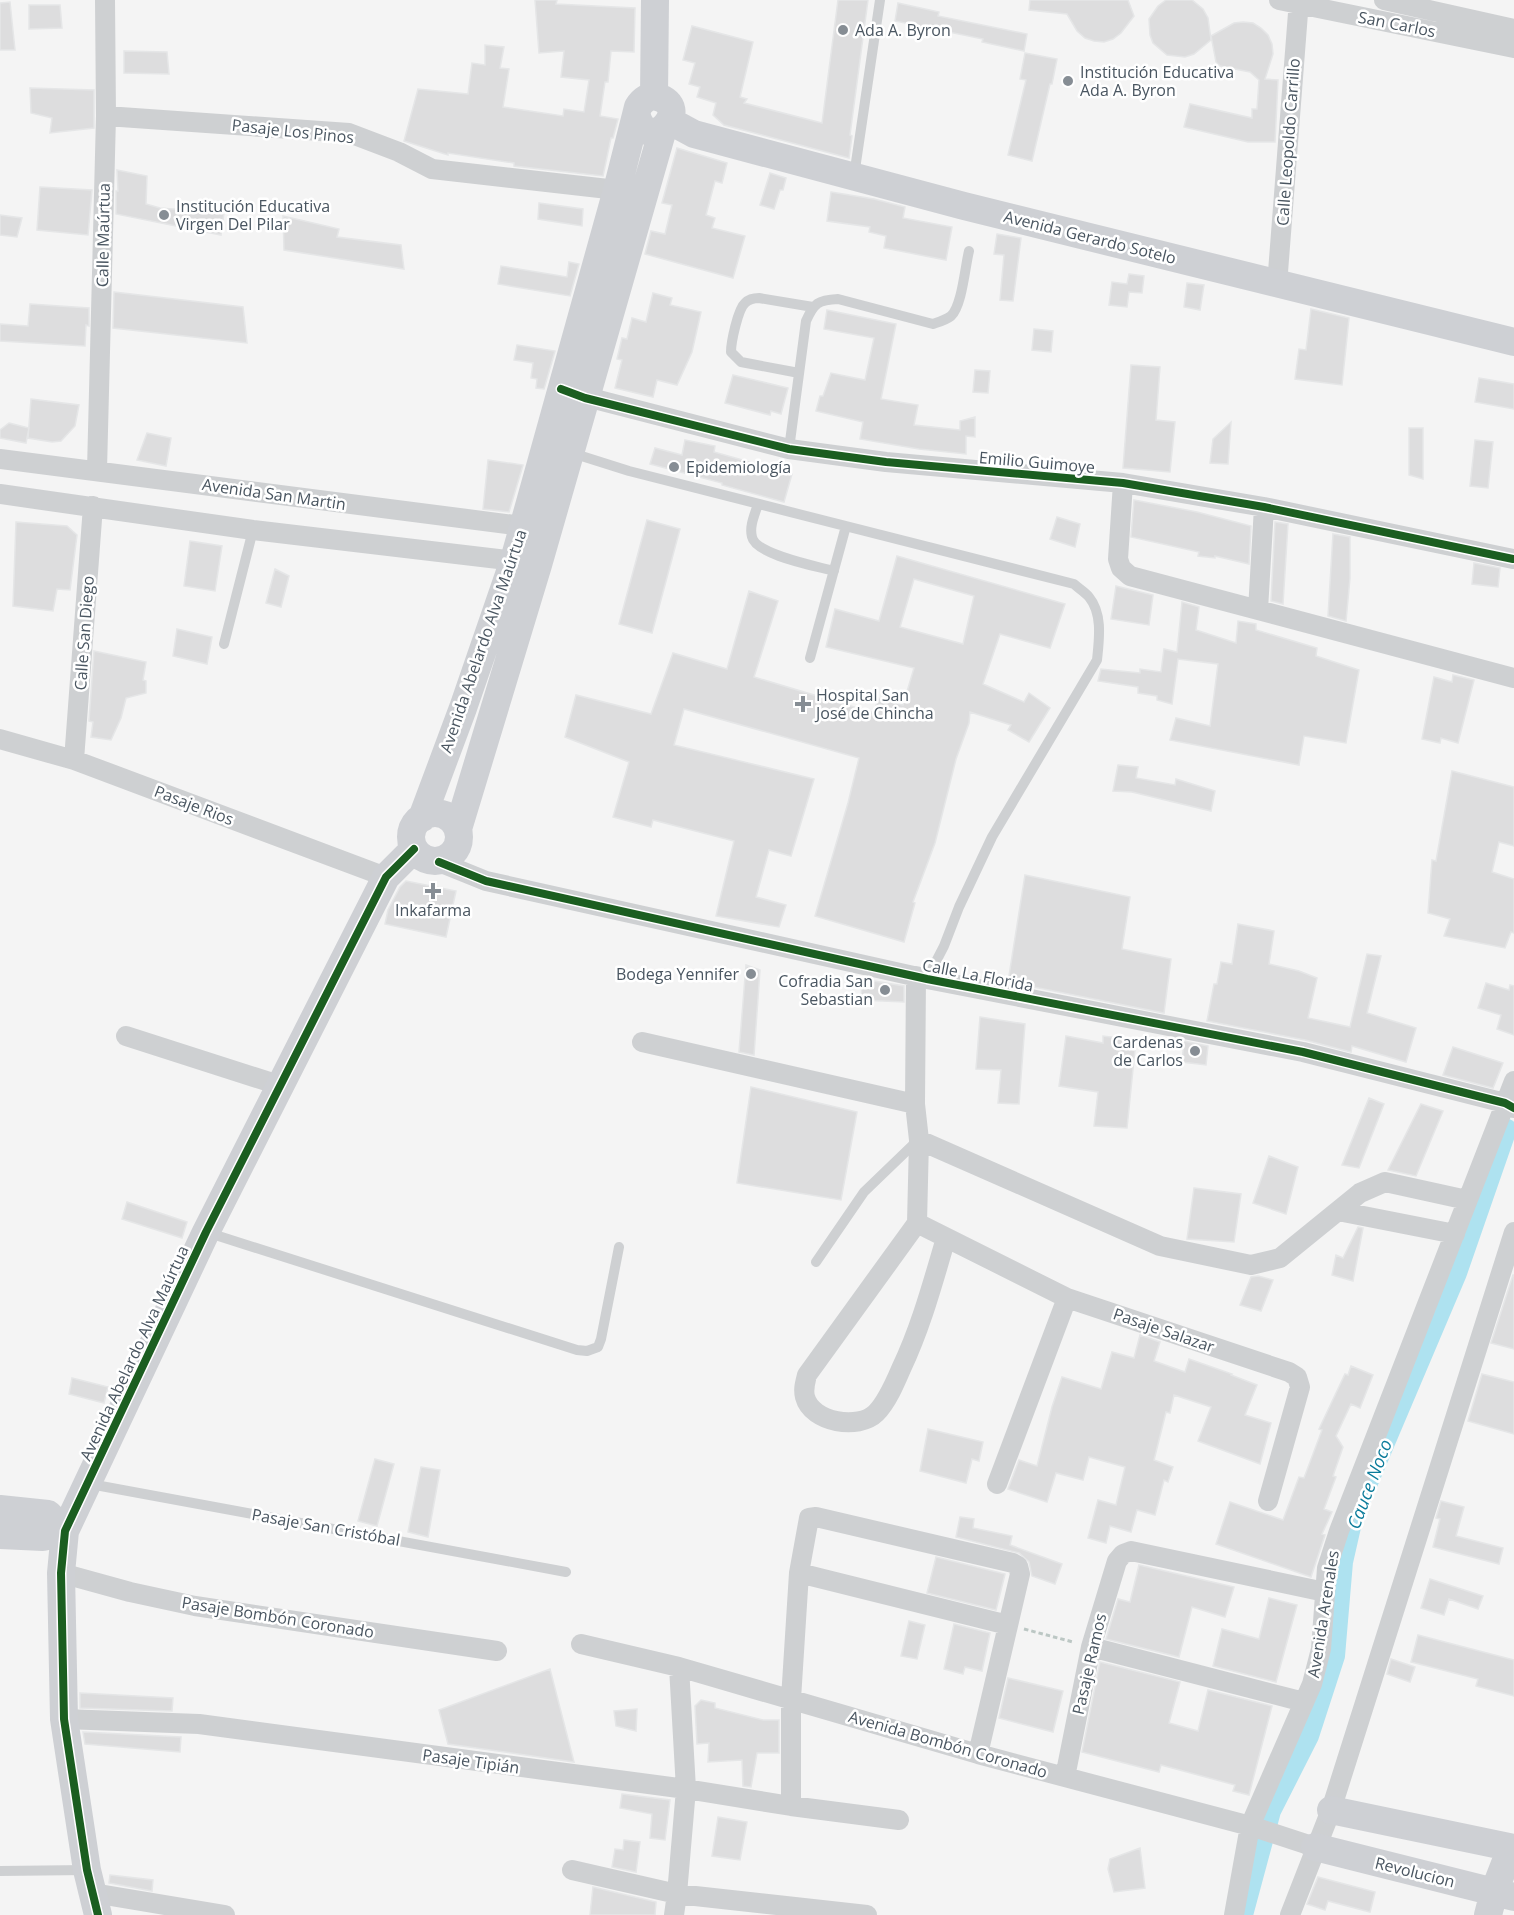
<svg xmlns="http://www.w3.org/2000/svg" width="1514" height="1915" font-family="'Open Sans',sans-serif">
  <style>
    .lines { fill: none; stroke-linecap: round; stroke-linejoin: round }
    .canal { stroke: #aee2f0; stroke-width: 20 }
    .building { fill: #ddddde; stroke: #e5e6e7; stroke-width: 1.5; fill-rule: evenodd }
    .path { stroke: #bcc7c4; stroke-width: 3; stroke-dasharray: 4.5 3; stroke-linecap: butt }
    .lane { stroke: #ced0d2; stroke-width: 10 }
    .street { stroke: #ced0d2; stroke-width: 20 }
    .secondary { stroke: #ced0d4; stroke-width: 28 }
    .cycleway-casing { stroke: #fff; stroke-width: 11 }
    .cycleway { stroke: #1b5e20; stroke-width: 8 }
    .poi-dot { fill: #868d94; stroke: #fff; stroke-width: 2 }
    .labels { text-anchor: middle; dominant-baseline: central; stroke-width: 5; stroke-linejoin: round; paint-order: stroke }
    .street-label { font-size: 16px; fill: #4a5661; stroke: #fff }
    .poi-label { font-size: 16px; fill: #4a5661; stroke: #fff; text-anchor: start }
    .water-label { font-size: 18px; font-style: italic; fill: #0c7c9b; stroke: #fff }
  </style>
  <rect width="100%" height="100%" fill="#f4f4f4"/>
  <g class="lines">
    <path class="canal" d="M1243,1915L1271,1811L1309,1736L1335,1656L1343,1562L1353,1518L1457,1273L1507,1129"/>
  </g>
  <path class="building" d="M535,0H557L556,4L635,8L634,52L611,51L608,82H605L600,116L618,119L613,138H611L603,176L514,166V163L448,153V155L404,141L418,89L468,94L472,63L485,65V45L504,47L500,68L509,69L503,107L563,116L564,109L584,112L589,80L561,77L564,51L539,53Z
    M838,0H868L850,135L852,136L849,158L724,125L713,115L716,103L697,97L700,87L689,84L695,63L683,60L692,26L753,42L740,97L747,99L744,103L822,123Z
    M1030,0H1128L1134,16L1121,33L1113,39L1104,42L1094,41L1085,38L1077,31L1067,14L1029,10Z
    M1166,0H1192L1203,9L1208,18L1211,40L1194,54L1185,57L1167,55L1153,43L1150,35L1149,19L1158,6Z
    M10,2L15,50H0V3Z
    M898,3L939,12L938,16L1027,34L1024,51L982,42L983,39L895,21Z
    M29,5H60L62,28L29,29Z
    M1243,22L1253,23L1261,28L1268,35L1272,44L1273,54L1265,79L1278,80L1275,142H1248L1184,127L1190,104L1252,118V109H1257L1259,80L1250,72L1220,66L1216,62L1211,36L1234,23Z
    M124,51L167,52L169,74L124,73Z
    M1025,53L1057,59L1052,84H1050L1032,161L1008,155L1026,80L1020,79Z
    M30,88L94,90V128L50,133L52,118L31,113Z
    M677,148L727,163L722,183L715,181L706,215L715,218L712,228L745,236L733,278L645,254L651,231L665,234L672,205L662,203Z
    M117,170L147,176L146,204L160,208L224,213L221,235L116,214V191H118Z
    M770,173L786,178L783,190H780L774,209L760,205Z
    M40,187L92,190L88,235L37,230Z
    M831,192L874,199L905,207L903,218L952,227L946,260L884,248L886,236L869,232L870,227L827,221Z
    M539,203L583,209L582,226L538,219Z
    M0,215L22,218L17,237L0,235Z
    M283,216L339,229L337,237L401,245L404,269L284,250Z
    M997,234L1021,238L1013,301L1000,300L1004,255L994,254Z
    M569,262L579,264L570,296L498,284L501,266L567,277Z
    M1129,274L1144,276L1142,293L1129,292L1127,307L1109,305L1112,282L1127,284Z
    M1187,283L1204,285L1200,310L1184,307Z
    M114,292L243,307L247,343L113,328Z
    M653,293L672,298L670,305L701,312L692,352L677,385L657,380L653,397L615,388L622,360L617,359L622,338L627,339L632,318L646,322Z
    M30,304L89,308V326L86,325L85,346L0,341V324L28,326Z
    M1311,309L1349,318L1342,385L1295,379L1299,349L1306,350Z
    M827,310L896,324L881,399L918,405L914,425L960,430V421L975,417V437L966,436V454L919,449L860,439L863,422L816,411L820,396H823L831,373L865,380L874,338L824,329Z
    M1034,329L1053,331L1051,352L1032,350Z
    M517,345L555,351L544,389L536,388L537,379L531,378L533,363L514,360Z
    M1131,365L1160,367L1156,420L1175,422L1170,472L1123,468Z
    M975,370L990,371L988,393L973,392Z
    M733,375L788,388L781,414L771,411L770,415L725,403Z
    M1479,378L1514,384V409L1475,402Z
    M31,399L79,405L75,426L61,441L52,442L28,438Z
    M1231,422L1228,464L1210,463L1213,439Z
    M9,423L29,428L26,443L0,438V430Z
    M1409,428H1423V479L1409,475Z
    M147,433L171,438L166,466L137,460Z
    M685,440L715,446L714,452L792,474L784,502L722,485V483L650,464L655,448L682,455Z
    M1475,440L1493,442L1488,488L1470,486Z
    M488,460L523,465L509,512L483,509Z
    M1134,500L1197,512L1251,526L1249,564L1215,556V558L1198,556L1199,552L1131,537Z
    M1057,517L1080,524L1075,547L1050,539Z
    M647,520L680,529L652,633L619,624Z
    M16,522L67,526L77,535L70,590L57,589L53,611L13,606Z
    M1275,522L1288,524L1283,604L1271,601Z
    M1333,534L1350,537V578L1346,621L1328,616Z
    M190,541L222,546L215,591L184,586Z
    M897,556L1065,604L1050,648L1000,634L983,684L1024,702L1029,693L1050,708L1029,742L1008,730L1011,725L970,712L969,723L956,759L935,843L913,902L915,903L904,942L815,916L848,803L859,758L684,709L674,745L814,779L791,856L769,850L756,897L786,905L779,927L716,916L734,841L653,820L651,827L613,817L629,762L565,737L576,695L651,714L673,653L727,669L749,591L778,601L754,677L874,713L878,698L903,705L914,668L826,647L835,609L879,621ZM914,579L974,596L963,644L900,627Z
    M1474,563L1500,568L1498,587L1472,584Z
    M275,569L289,576L281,607L266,603Z
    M1116,586L1153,595L1149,625L1111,619Z
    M1182,602L1199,607L1196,630L1236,643L1238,621L1256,624V630L1317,648L1316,656L1359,670L1346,743L1304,736L1299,765L1170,740L1176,718L1210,726L1218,664L1178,659L1172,704L1157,700V696L1138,693V687L1098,681L1101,669L1140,673V669L1161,672L1164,649L1177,652Z
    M177,629L212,637L207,664L173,656Z
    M94,651L146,662L143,680L146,681V693L126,698L121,718L111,740L91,737L93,722L89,721Z
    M1453,675L1474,680L1458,743L1441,738L1440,743L1422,739L1434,677L1452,682Z
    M1118,765L1138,767L1136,778L1175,785L1176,779L1215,791L1211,811L1132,792L1113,791Z
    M1452,771L1514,787V846L1499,842L1492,872L1514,879V933L1511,932L1505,948L1444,936L1450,919L1428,913L1432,860L1436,861Z
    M1025,875L1130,897L1122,949L1171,959L1164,1013L1008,982Z
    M406,881L456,891L446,937L385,924L388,910L400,887Z
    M1238,924L1274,931L1269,964L1299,971L1317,978L1308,1018L1350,1027L1367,954L1381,956L1367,1013L1416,1028L1406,1062L1352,1046L1351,1052L1305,1040L1207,1021L1214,984H1217L1221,962L1232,964Z
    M746,965L760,970L754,1055L739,1052Z
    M862,979L904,986V1002L861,1000Z
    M1486,983L1509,990L1510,985L1514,986V1035L1497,1029L1501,1015L1478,1008Z
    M980,1017L1025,1024L1019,1104L998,1103L1001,1070L976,1069Z
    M1066,1036L1103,1043V1036L1136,1040L1127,1128L1094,1126L1098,1092L1059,1086Z
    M1184,1041L1208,1046L1206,1065L1182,1062Z
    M1453,1047L1503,1063L1493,1088L1443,1075Z
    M751,1087L857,1112L841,1200L737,1183Z
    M1369,1098L1384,1104L1359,1168L1342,1165Z
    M1421,1104L1443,1111L1416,1176L1388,1170Z
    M1269,1156L1298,1167L1286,1214L1253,1203Z
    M1194,1188L1241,1194L1234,1242L1187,1239Z
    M127,1202L187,1222L182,1238L122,1219Z
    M1358,1227L1363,1228L1353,1281L1332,1275L1336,1255L1343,1258Z
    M1513,1275H1514V1349L1491,1343Z
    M1258,1276L1273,1280L1261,1311L1240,1305L1251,1277Z
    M1140,1335L1160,1342L1154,1361L1185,1372L1189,1359L1232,1374L1231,1375L1257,1385L1245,1415L1271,1423L1260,1464L1198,1441L1211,1407L1174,1395L1170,1413L1166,1412L1154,1460L1173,1467L1168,1482L1164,1480L1155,1515L1137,1510L1131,1532L1110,1526L1106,1543L1088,1538L1098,1500L1116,1505L1125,1467L1089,1457L1083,1480L1056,1473L1047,1502L1008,1489L1019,1460L1037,1466L1052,1407L1062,1377L1101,1389L1112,1352L1134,1358Z
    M1351,1366L1373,1375L1360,1408L1351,1404L1336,1436L1343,1447L1333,1476L1336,1477L1324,1509L1332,1512L1322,1534L1325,1535L1311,1577L1216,1544L1230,1502L1283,1520L1299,1477L1304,1478L1322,1430L1319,1429L1345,1374L1348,1375Z
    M1482,1374L1514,1382V1434L1468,1421Z
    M72,1378L108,1387L104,1403L69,1394Z
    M928,1429L983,1442L979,1461L972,1459L966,1483L920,1471Z
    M375,1459L394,1464L377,1526L358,1521Z
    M421,1467L440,1470L428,1537L408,1532Z
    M1441,1501L1464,1507L1456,1536L1503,1548L1499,1564L1433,1547L1440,1519L1436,1518Z
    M960,1517L974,1519L973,1528L1012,1536L1010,1545L1062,1564L1055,1584L1032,1576L1029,1562L1019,1553L956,1537Z
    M936,1557L1005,1574L996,1610L927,1593Z
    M1139,1565L1234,1587L1225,1617L1192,1607L1179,1657L1106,1639L1118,1599L1130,1602Z
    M1430,1579L1483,1596L1478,1609L1449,1599L1444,1615L1421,1608Z
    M1269,1598L1297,1605L1276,1682L1213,1666L1222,1629L1259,1639Z
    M909,1621L925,1625L917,1659L901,1656Z
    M954,1624L990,1633L982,1671L965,1667L963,1674L944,1669Z
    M1418,1635L1514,1660V1696L1476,1686L1478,1679L1411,1662Z
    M1391,1659L1415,1667L1410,1682L1387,1674Z
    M1100,1662L1180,1682L1169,1723L1198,1731L1208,1690L1272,1706L1249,1795L1233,1791L1235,1785L1161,1765L1159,1772L1082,1752Z
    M550,1669L574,1762L448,1744L439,1710Z
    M1008,1678L1063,1691L1053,1732L999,1718Z
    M80,1693L173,1698L172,1711L80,1708Z
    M701,1700L715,1703V1708L763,1720H779V1753H757L751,1787L743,1786L742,1760L708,1762L709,1743L697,1744L695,1706Z
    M637,1709L636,1731L616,1726L614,1711Z
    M83,1732L181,1737L180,1752L85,1744Z
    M622,1794L670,1800L665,1840L650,1838L652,1814L620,1808Z
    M718,1817L747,1822L740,1860L712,1856Z
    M624,1840L640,1842L636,1872L612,1867L615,1849L623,1850Z
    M1140,1848L1145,1888L1114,1892L1108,1869L1110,1859Z
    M110,1875L153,1880L152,1891L109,1883Z
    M1318,1877L1375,1892L1370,1912L1328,1901L1325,1910L1307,1904Z
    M593,1887L656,1902L655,1915H590Z"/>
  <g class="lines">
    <path class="path" d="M1024,1629L1073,1642"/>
    <path class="lane" d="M854,176L880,0
      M799,373L741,362L731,352C731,342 738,309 745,303C749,299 754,298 759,298L813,307
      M789,449L806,321C814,303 818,300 838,299L933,324C939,322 946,320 951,316C962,306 965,267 969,251
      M572,453L629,471L1074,584C1078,588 1085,592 1089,597C1103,614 1099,640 1097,660L992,837L959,907L944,946L927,979
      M758,504C755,514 749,526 752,537C756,555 816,566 834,571
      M224,644L253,530
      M810,658L846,526
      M206,1232L577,1350L587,1351L598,1347L601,1339L619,1247
      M816,1262L864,1192L918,1140
      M90,1484L566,1572
      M0,1871L87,1870"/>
    <path class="street" d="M1279,0L1514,48
      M1384,0L1514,29
      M106,116L349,133L399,152L432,169L617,190
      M1277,285L1299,0
      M575,394L789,449L886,462L1123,483L1264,507L1513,559
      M0,459L522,526L536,530
      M97,470L106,116L105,0
      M1123,483L1118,559L1121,568L1130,576L1514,678
      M0,494L253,530L524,562
      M1258,610L1264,507
      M0,739L74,760L386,877
      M74,760L93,506
      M439,862L486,881L927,979L1303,1052L1505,1103L1514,1108
      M916,976L915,1104L919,1140L917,1223L807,1375C805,1383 803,1389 805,1397C812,1423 859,1430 876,1413C887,1402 895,1383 901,1369C921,1327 933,1282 946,1238
      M126,1036L279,1085
      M642,1042L915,1104
      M919,1140L1160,1246L1251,1265L1280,1258L1360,1193L1385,1182L1467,1200
      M1338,1211L1455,1234
      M917,1223L1067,1298L1289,1372L1297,1377L1300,1387L1268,1501
      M997,1484L1067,1298
      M61,1573L130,1592L195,1606L497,1651
      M799,1573L1008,1625
      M581,1644L679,1667L978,1754L1254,1827L1315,1847
      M1091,1647L1304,1702
      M64,1719L199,1724L686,1789L791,1806L899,1820
      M1065,1777L1091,1647L1117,1561L1123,1554L1131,1551L1325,1592
      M791,1806V1699L799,1573L809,1518L816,1517L1013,1563L1018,1566L1020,1574L978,1754
      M572,1870L677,1894L867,1915
      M93,1893L225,1915
      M674,1915L677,1894L686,1789L679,1667
      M1234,1915L1250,1826L1312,1684L1321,1649L1327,1568L1339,1531L1514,1081
      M1290,1915L1331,1810L1514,1232"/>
    <path class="secondary" d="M654,96L655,0
      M670,121L694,134L964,206L1514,342
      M411 837a24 24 0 1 1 48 0a24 24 0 1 1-48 0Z
      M422,818L463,708L514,560L617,190L638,107C642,100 649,95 657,97C694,106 650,157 637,117
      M458,829L538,565L663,129
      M0,1509L48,1514L65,1531
      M0,1535L43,1537L65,1531
      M1331,1810L1514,1848
      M1315,1847L1514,1897
      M98,1915L87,1870L64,1719L61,1573L65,1531L206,1232L386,877L414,849
      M1488,1915L1494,1892L1511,1848"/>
    <g class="cycleway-casing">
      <path id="cycleway" d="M561,389L585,398L789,449L886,462L1123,483L1264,507L1513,559
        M439,862L486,881L927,979L1303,1052L1505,1103L1514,1108
        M98,1915L87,1870L64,1719L61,1573L65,1531L206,1232L386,877L414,849"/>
    </g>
    <use href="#cycleway" class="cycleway"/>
  </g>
  <g class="poi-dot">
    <circle cx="843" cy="30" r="6"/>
    <circle cx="1068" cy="81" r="6"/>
    <circle cx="164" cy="215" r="6"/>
    <circle cx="674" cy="467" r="6"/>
    <path d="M800 695h6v6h6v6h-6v6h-6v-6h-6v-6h6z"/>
    <path d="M430 882h6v6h6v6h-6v6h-6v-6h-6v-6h6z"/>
    <circle cx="751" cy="974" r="6"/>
    <circle cx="885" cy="990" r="6"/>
    <circle cx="1195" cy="1051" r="6"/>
  </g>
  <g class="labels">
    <g class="street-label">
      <text transform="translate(1397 24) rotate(11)">San Carlos</text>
      <text transform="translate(293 131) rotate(6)">Pasaje Los Pinos</text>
      <text transform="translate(1288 142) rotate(-86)">Calle Leopoldo Carrillo</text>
      <text transform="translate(103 235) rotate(-89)">Calle Maúrtua</text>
      <text transform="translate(1090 237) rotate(14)">Avenida Gerardo Sotelo</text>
      <text transform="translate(1037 462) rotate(5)">Emilio Guimoye</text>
      <text transform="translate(274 494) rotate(8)">Avenida San Martin</text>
      <text transform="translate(84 633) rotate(-86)">Calle San Diego</text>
      <text transform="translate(483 641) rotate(-71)">Avenida Abelardo Alva Maúrtua</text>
      <text transform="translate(194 805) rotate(21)">Pasaje Rios</text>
      <text transform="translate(978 975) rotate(11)">Calle La Florida</text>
      <text transform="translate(1164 1330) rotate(19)">Pasaje Salazar</text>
      <text transform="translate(134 1353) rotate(-65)">Avenida Abelardo Alva Maúrtua</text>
      <text transform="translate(326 1527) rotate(10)">Pasaje San Cristóbal</text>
      <text transform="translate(1323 1614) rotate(-81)">Avenida Arenales</text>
      <text transform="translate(278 1617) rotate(9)">Pasaje Bombón Coronado</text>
      <text transform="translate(1089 1664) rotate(-77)">Pasaje Ramos</text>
      <text transform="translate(948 1744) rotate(16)">Avenida Bombón Coronado</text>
      <text transform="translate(471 1761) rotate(8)">Pasaje Tipián</text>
      <text transform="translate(1415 1872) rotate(14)">Revolucion</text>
    </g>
    <g class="poi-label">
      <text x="855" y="30">Ada A. Byron</text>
      <text x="1080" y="72">Institución Educativa<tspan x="1080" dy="18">Ada A. Byron</tspan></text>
      <text x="176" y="206">Institución Educativa<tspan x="176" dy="18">Virgen Del Pilar</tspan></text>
      <text x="686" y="467">Epidemiología</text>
      <text x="816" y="695">Hospital San<tspan x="816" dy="18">José de Chincha</tspan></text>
      <text x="433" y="910" text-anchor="middle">Inkafarma</text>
      <text x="739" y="974" text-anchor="end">Bodega Yennifer</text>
      <text x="873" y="981" text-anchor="end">Cofradia San<tspan x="873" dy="18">Sebastian</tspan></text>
      <text x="1183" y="1042" text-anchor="end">Cardenas<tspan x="1183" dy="18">de Carlos</tspan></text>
    </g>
    <g class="water-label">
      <text transform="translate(1369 1484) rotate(-69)">Cauce Noco</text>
    </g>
  </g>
</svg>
